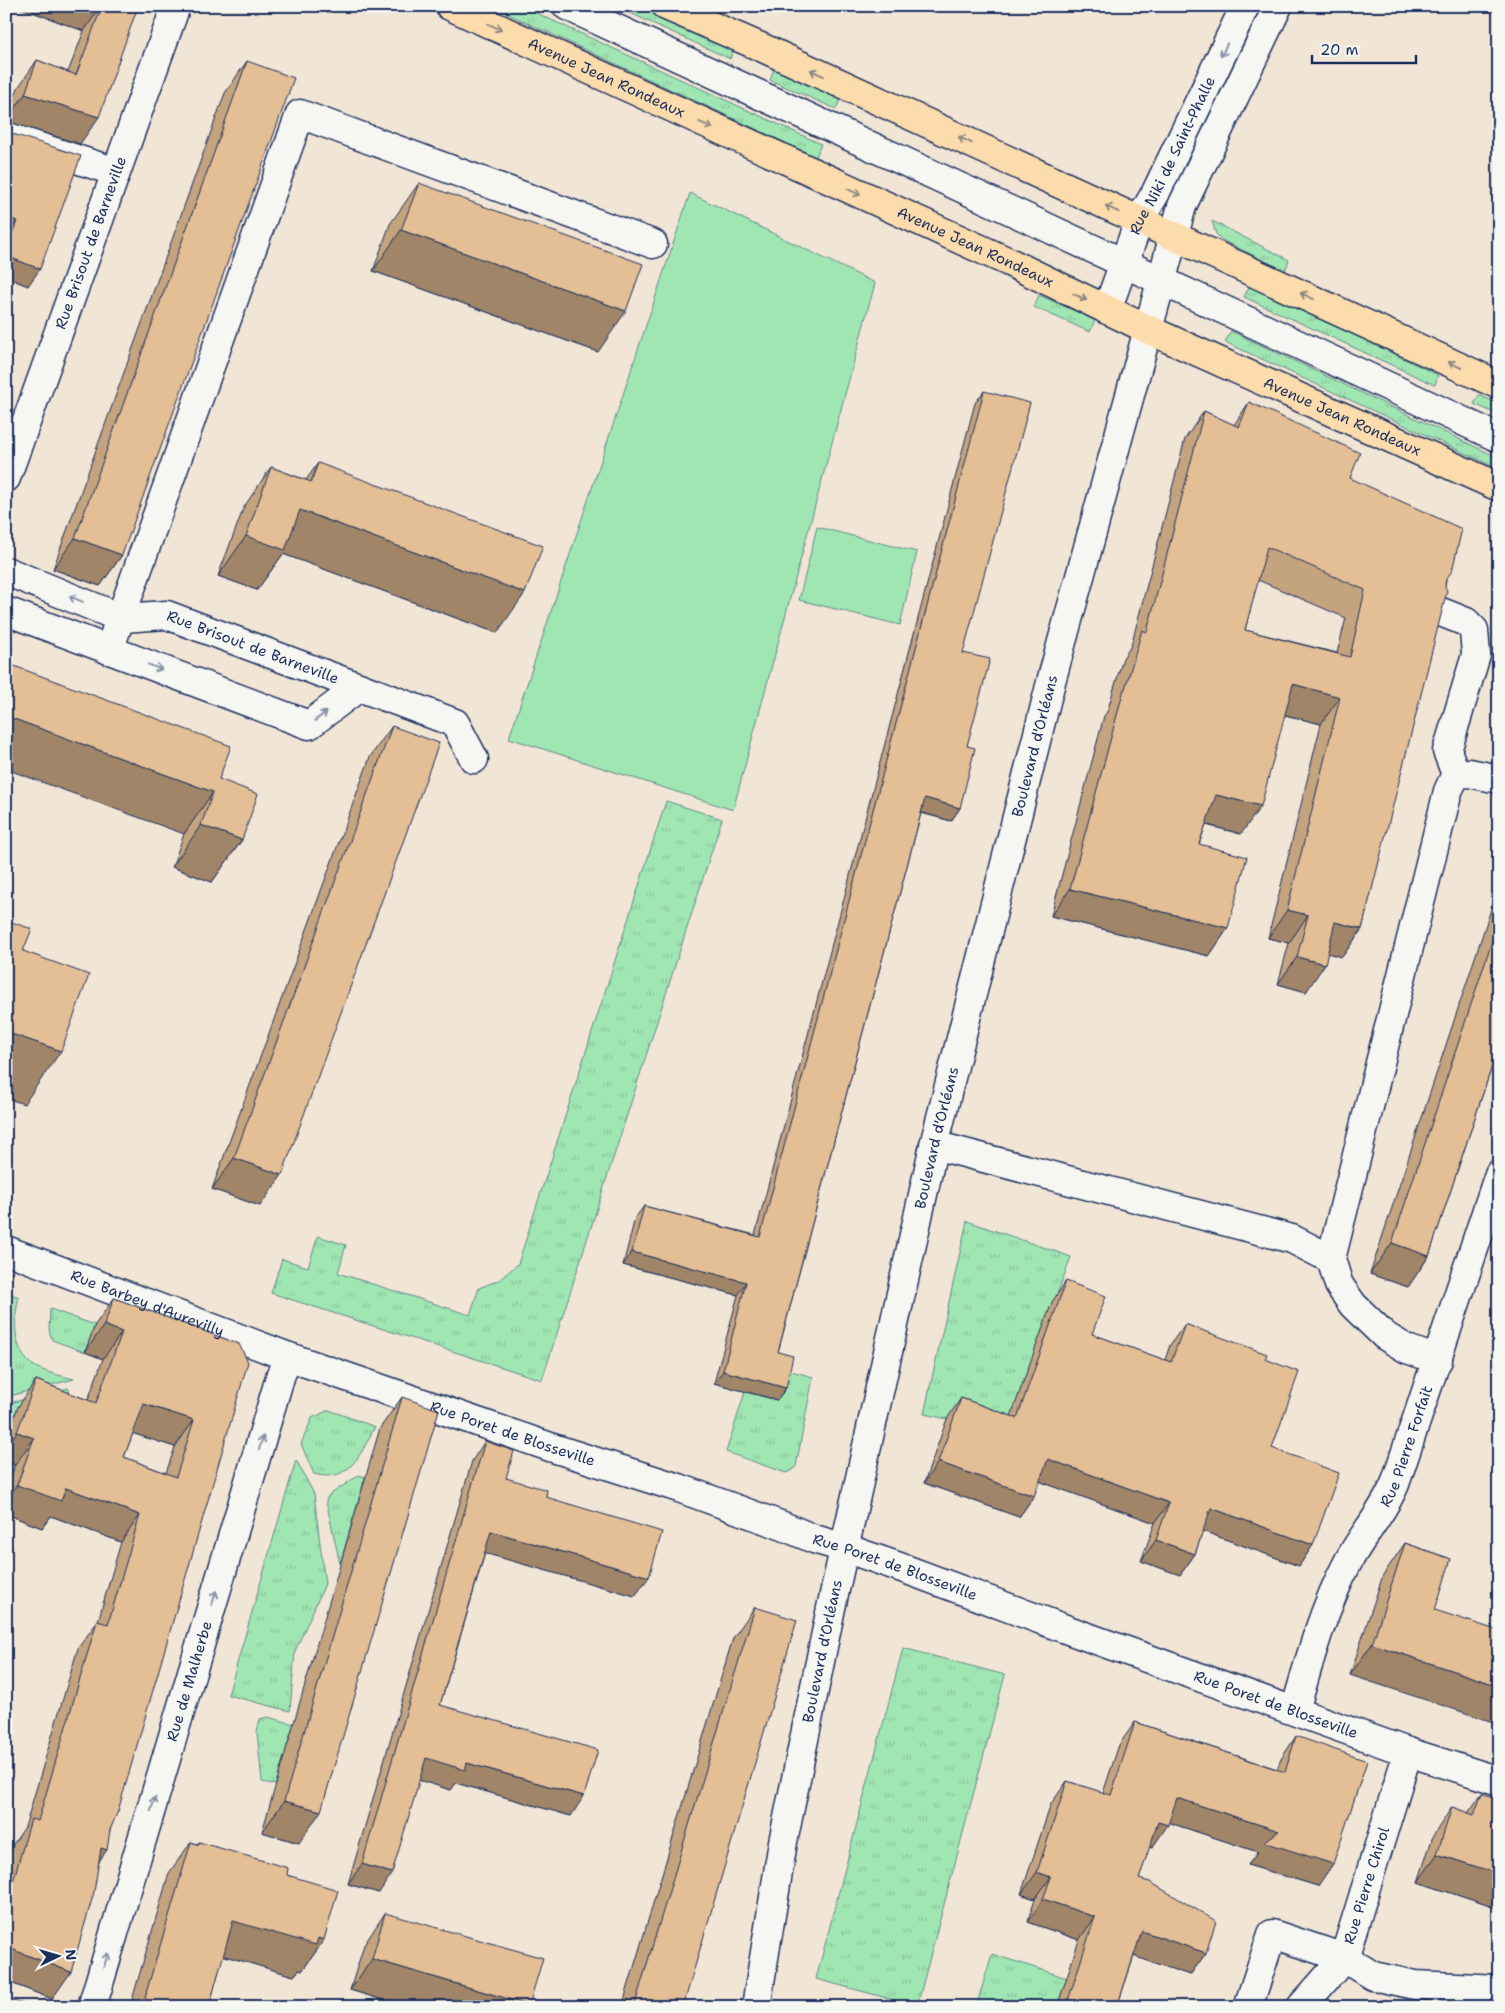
<svg xmlns="http://www.w3.org/2000/svg" width="1505" height="2013" font-family="'Shantell Sans',sans-serif">
  <style>
    .grass { fill: url(#grass-tufts); stroke: #5e8a88 }
    .green { fill: #a0e6b3; stroke: #5e8a88 }
    .lines { fill: none; stroke-linecap: round; stroke-linejoin: round }
    .minor-casing { stroke: #1b2f5e; stroke-width: 31 }
    .major-casing { stroke: #1b2f5e; stroke-width: 31 }
    .minor { stroke: #f6f6f2; stroke-width: 28 }
    .major { stroke: #fcdcac; stroke-width: 28 }
    .wall { fill: #c4a37f; stroke: #1b2f5e; fill-rule: evenodd }
    .shaded-wall { fill: #a08568; stroke: #1b2f5e }
    .building { fill: #e4be94; stroke: #1b2f5e; fill-rule: evenodd }
    .oneway { stroke: #8c8685 }
    .oneway2 { stroke: #8892a8 }
    .labels { text-anchor: middle; dominant-baseline: central; stroke-width: 5; stroke-linejoin: round; paint-order: stroke }
    .street-label { font-size: 15px; fill: #1b2f5e; stroke: #f6f6f2 }
  </style>
  <defs>
    <pattern id="grass-tufts" width="24" height="20" patternUnits="userSpaceOnUse" patternTransform="scale(1.25)"><rect width="24" height="20" fill="#a0e6b3"/><path d="M3 7l-1-3M5 7V3M7 7l1-3M15 17l-1-3M17 17v-4M19 17l1-3" fill="none" stroke="#89c69c"/></pattern>
  </defs>
  <rect width="100%" height="100%" fill="#f1e5d6"/>
  <filter id="ink" filterUnits="userSpaceOnUse"><feTurbulence type="fractalNoise" baseFrequency=".02" numOctaves="2"/><feDisplacementMap in="SourceGraphic" scale="10" xChannelSelector="R" yChannelSelector="G"/><feConvolveMatrix kernelMatrix="1 2 1 2 8 2 1 2 1" color-interpolation-filters="sRGB"/></filter>
  <g filter="url(#ink)">
    <path class="grass" d="M491,6H521L821,144L816,157Z
      M615,6H642L734,49L730,59Z
      M774,69L842,96L836,109L770,80Z
      M1212,221L1289,260L1285,271L1222,240L1216,234Z
      M1250,285L1438,375L1435,385L1244,297Z
      M1039,295L1095,320L1090,332L1034,307Z
      M1231,331L1499,458V469L1225,342Z
      M1479,395L1499,404V415L1474,404Z
      M666,801L722,819L542,1380L271,1293L282,1259L308,1267L318,1236L346,1245L338,1273L470,1315L479,1288L499,1280L518,1264Z
      M967,1221L1071,1257L1003,1439L947,1419L924,1414Z
      M6,1292L19,1297C13,1321 12,1358 40,1369C51,1374 63,1376 74,1379L6,1397Z
      M50,1309L95,1325L85,1352L52,1340L49,1330Z
      M784,1369L813,1377L796,1466L793,1470L786,1473L726,1452L745,1392L777,1400Z
      M68,1388L73,1400L6,1437V1404Z
      M329,1410L375,1427C360,1454 350,1484 314,1474L301,1444L312,1418Z
      M296,1460L314,1494L325,1584L295,1651L290,1711L228,1695Z
      M6,1462L15,1465L6,1490Z
      M359,1475L365,1477L340,1564L326,1501L328,1496Z
      M903,1648L1005,1675L917,2006L816,1979Z
      M268,1717L294,1724L276,1785L262,1782L257,1732L260,1719Z
      M992,1954L1067,1978L1058,2007H976Z"/>
    <path class="green" d="M690,193L875,283L733,810L509,738Z
      M817,527L917,552L900,625L799,600Z"/>
    <g class="lines">
      <g class="minor-casing">
        <g id="minor">
          <path d="M567,6L1029,219L1499,438"/>
          <path d="M6,136L116,172"/>
          <path id="s1" d="M1107,310L1139,221L1155,194L1245,6"/>
          <path id="s2" d="M6,478L176,6"/>
          <path id="s3" d="M6,571L121,618L167,615L455,723L474,759"/>
          <path d="M6,611L309,725L359,687"/>
          <path d="M1441,612L1466,622L1474,630L1476,655L1447,751L1456,774"/>
          <path d="M109,650L300,114L653,244"/>
          <path d="M934,1145L1292,1239L1331,1259"/>
          <path id="s4" d="M6,1250L289,1357L553,1448L679,1488L783,1526L814,1539L845,1548L905,1569L1071,1631L1408,1752L1499,1781"/>
          <path d="M1438,1360L1407,1349L1385,1336L1353,1305L1339,1285L1331,1259L1448,791L1456,774L1469,773L1499,779"/>
          <path id="s5" d="M1295,1711C1309,1661 1323,1609 1348,1562C1362,1535 1383,1513 1395,1484L1499,1174"/>
          <path id="s6" d="M92,2007L281,1374L289,1357"/>
          <path id="s7" d="M756,2007L783,1842L831,1608L934,1145L1052,678L1182,206L1278,6"/>
          <path d="M1248,2007L1272,1934L1344,1958L1373,1976L1415,1985L1499,1989"/>
          <path id="s8" d="M1301,2007L1344,1958L1408,1752"/>
        </g>
      </g>
      <g class="major-casing">
        <g id="major">
          <path id="s9" d="M450,6L1009,262L1147,329L1499,487"/>
          <path d="M666,6L763,48L1499,385"/>
        </g>
      </g>
      <use href="#minor" class="minor"/>
      <use href="#major" class="major"/>
    </g>
    <path class="wall" d="M16,6H138L80,144L6,121V119L18,88L37,60L68,72L84,31Z
      M247,61L122,555L100,586L53,569L225,93Z
      M8,131L28,286L6,277V133Z
      M419,183L598,352L373,271L390,224Z
      M984,391L963,653L967,746L960,808L951,821L921,813L778,1352L786,1388L777,1400L714,1383L738,1295L623,1265L635,1218L644,1206L755,1235L975,403Z
      M1249,402L1350,478L1446,580L1362,929L1342,957L1328,953L1306,992L1278,984L1289,943L1268,938L1321,724L1285,715L1241,834L1206,825L1199,844L1228,928L1209,956L1051,916L1104,716L1107,712L1123,658L1131,646L1185,439L1204,411L1234,425ZM1258,580L1346,618L1337,653L1245,630Z
      M318,463L497,633L283,554L257,590L218,576L244,507L271,467L306,480Z
      M392,726L260,1206L212,1189L370,757Z
      M219,779L242,840L212,882L172,867L184,834Z
      M1499,885V1045L1429,1256L1408,1287L1370,1274Z
      M1066,1281L1092,1334L1165,1360L1170,1345L1185,1324L1265,1359L1272,1448L1313,1545L1299,1566L1203,1531L1195,1554L1180,1575L1141,1561L1155,1523L1039,1481L1034,1496L1019,1517L924,1483L947,1419L961,1398L1011,1416L1052,1302Z
      M114,1298L239,1344L110,1830L52,1999L6,1981V1867L12,1846L25,1827L78,1648L98,1621L121,1542L51,1516L42,1528L6,1514V1490L15,1465L6,1462V1437L18,1407L36,1380L88,1400L103,1359L85,1352L95,1325ZM133,1433L175,1447L166,1473L124,1457Z
      M402,1397L299,1843L262,1832L380,1428Z
      M485,1441L506,1478L546,1497L635,1596L485,1553L440,1705L571,1816L456,1783L451,1790L419,1780L379,1893L348,1884L472,1461Z
      M1405,1543L1451,1559L1350,1675L1383,1575Z
      M1499,1574V1599L1491,1597Z
      M755,1607L683,2007H622L733,1638Z
      M1135,1722L1277,1769L1281,1759L1296,1736L1318,1886L1248,1865L1258,1852L1168,1822L1152,1848L1149,1847L1139,1879L1206,1953L1190,1975L1134,1956L1117,2007H1057L1079,1940L1028,1922L1035,1899L1021,1894L1051,1804L1067,1781L1103,1793L1119,1745Z
      M1482,1793L1499,1799V1909L1418,1882L1433,1836L1452,1807L1468,1813Z
      M191,1842L197,1844L199,1842L287,1875L324,1940L302,1971L299,1970L294,1976L223,1955L209,2007H130L169,1873Z
      M385,1913L528,2007H407L350,1990L364,1945Z"/>
    <path class="shaded-wall" d="M16,6H101L84,31Z
      M25,94L99,117L80,144L6,121Z
      M6,217L17,221L6,236Z
      M401,230L626,311L598,352L373,271Z
      M6,256L40,269L28,286L6,277Z
      M300,510L525,593L497,633L283,554L257,590L218,576L246,536Z
      M75,538L122,555L100,586L53,569Z
      M1293,684L1340,697L1321,724L1274,712Z
      M6,716L213,792L184,834L6,769Z
      M1216,795L1261,806L1241,834L1197,822Z
      M925,798L960,808L951,821L916,811Z
      M201,825L242,840L212,882L172,867Z
      M1070,889L1228,928L1209,956L1051,916Z
      M1287,910L1308,915L1289,943L1268,938Z
      M1335,922L1362,929L1342,957L1316,950Z
      M1297,957L1325,964L1306,992L1278,984Z
      M6,1032L61,1051L24,1104L6,1098Z
      M234,1158L282,1175L260,1206L212,1189Z
      M1392,1243L1429,1256L1408,1287L1370,1274Z
      M632,1252L746,1282L738,1295L623,1265Z
      M104,1325L122,1332L103,1359L85,1352Z
      M723,1371L786,1388L777,1400L714,1383Z
      M144,1404L194,1420L175,1447L125,1431Z
      M17,1432L34,1438L15,1465L6,1462V1447Z
      M1048,1459L1169,1503L1155,1523L1033,1479Z
      M938,1462L1034,1496L1019,1517L924,1483Z
      M17,1485L66,1488L140,1515L121,1542L51,1516L42,1528L6,1514V1500Z
      M1211,1508L1313,1545L1299,1566L1197,1529Z
      M491,1531L649,1577L635,1596L477,1551Z
      M1156,1540L1195,1554L1180,1575L1141,1561Z
      M1499,1586V1599L1491,1597Z
      M1372,1644L1499,1686V1724L1350,1675Z
      M426,1758L467,1763L584,1796L571,1816L456,1783L451,1790L412,1778Z
      M1177,1798L1279,1831L1333,1864L1318,1886L1248,1865L1258,1852L1161,1820Z
      M284,1801L321,1811L299,1843L262,1832Z
      M1158,1822L1168,1825L1152,1848L1142,1844Z
      M101,1848L107,1850L88,1877Z
      M1437,1854L1499,1874V1909L1418,1882Z
      M362,1864L392,1873L379,1893L348,1884Z
      M1037,1872L1051,1877L1035,1899L1021,1894Z
      M1043,1899L1095,1917L1079,1940L1028,1922Z
      M233,1921L318,1938L324,1940L302,1971L299,1970L294,1976L211,1952Z
      M1142,1931L1206,1953L1190,1975L1127,1954Z
      M6,1947L71,1972L52,1999L6,1981Z
      M372,1959L529,2005L528,2007H407L350,1990Z"/>
    <path class="building" d="M102,6H138L99,117L25,94L37,60L76,75Z
      M247,61L294,78L122,555L75,538Z
      M8,131L13,134L81,156L40,269L6,256V250L17,221L6,217V134Z
      M419,183L643,264L626,311L401,230Z
      M984,391L1030,403L963,653L990,659L967,746L975,748L960,808L925,798L778,1352L793,1356L786,1388L723,1371L746,1282L632,1252L644,1206L760,1237Z
      M1249,402L1360,453L1350,478L1462,529L1452,571L1446,579L1445,586L1447,591L1362,929L1335,922L1325,964L1297,957L1308,915L1287,910L1340,697L1293,684L1261,806L1216,795L1199,844L1247,857L1228,928L1070,889L1124,689H1125L1142,630L1147,632L1204,411L1239,427ZM1267,547L1365,590L1350,657L1245,630Z
      M318,463L543,546L525,593L300,510L285,550L246,536L271,467L311,482Z
      M6,663L231,746L219,779L258,794L242,840L201,825L213,792L6,716Z
      M392,726L439,743L282,1175L234,1158Z
      M6,920L32,929L23,951L89,975L61,1051L6,1032Z
      M1499,920V1045L1429,1256L1392,1243Z
      M6,1271L13,1273L6,1290Z
      M1066,1281L1106,1296L1092,1334L1171,1362L1185,1324L1267,1354L1265,1359L1299,1372L1272,1448L1339,1473L1313,1545L1211,1508L1195,1554L1156,1540L1169,1503L1048,1459L1034,1496L938,1462L961,1398L1017,1418Z
      M114,1298L239,1344L248,1362L118,1811L110,1830L107,1850L101,1848L94,1892L71,1972L6,1947V1906L31,1819L38,1821L97,1621L108,1624L140,1515L66,1488L61,1501L17,1485L34,1438L17,1432L36,1380L96,1403L122,1332L104,1325ZM144,1404L194,1420L176,1477L124,1457Z
      M402,1397L439,1410L321,1811L284,1801Z
      M485,1441L514,1451L506,1478L547,1490L546,1497L662,1532L649,1577L491,1531L440,1705L598,1750L584,1796L467,1763L465,1770L426,1758L392,1873L362,1864Z
      M1405,1543L1451,1559L1435,1610L1499,1631V1686L1372,1644Z
      M755,1607L797,1620L683,2007H634Z
      M1135,1722L1285,1772L1296,1736L1367,1761L1333,1864L1264,1842L1279,1831L1177,1798L1168,1825L1158,1822L1139,1879L1150,1882L1216,1921L1206,1953L1142,1931L1117,2007H1066L1095,1917L1043,1899L1051,1877L1037,1872L1067,1781L1111,1795Z
      M1482,1793L1499,1799V1874L1437,1854L1452,1807L1474,1815Z
      M191,1842L199,1845V1842L288,1868L287,1875L338,1890L324,1940L318,1938L316,1945L233,1921L209,2007H144L146,1993Z
      M385,1913L543,1958L529,2005L372,1959Z
      M6,1999L34,2007H6Z"/>
    <defs><path id="oneway-shaft" d="M-6 0H5M1.5-3L5.5 0L1.5 3" fill="none" stroke-width="1.6" stroke-linecap="round" stroke-linejoin="round" transform="scale(1.25)"/></defs>
    <g class="oneway">
      <use href="#oneway-shaft" transform="translate(495 27) rotate(25)"/>
      <use href="#oneway-shaft" transform="translate(817 73) rotate(-155)"/>
      <use href="#oneway-shaft" transform="translate(706 125) rotate(24)"/>
      <use href="#oneway-shaft" transform="translate(965 140) rotate(-155)"/>
      <use href="#oneway-shaft" transform="translate(854 192) rotate(24)"/>
      <use href="#oneway-shaft" transform="translate(1112 209) rotate(-155)"/>
      <use href="#oneway-shaft" transform="translate(1307 296) rotate(-155)"/>
      <use href="#oneway-shaft" transform="translate(1080 297) rotate(26)"/>
      <use href="#oneway-shaft" transform="translate(1455 365) rotate(-155)"/>
    </g>
    <g class="oneway2">
      <use href="#oneway-shaft" transform="translate(1224 50) rotate(115)"/>
      <use href="#oneway-shaft" transform="translate(76 599) rotate(-157)"/>
      <use href="#oneway-shaft" transform="translate(155 667) rotate(21)"/>
      <use href="#oneway-shaft" transform="translate(321 716) rotate(-38)"/>
      <use href="#oneway-shaft" transform="translate(261 1443) rotate(-73)"/>
      <use href="#oneway-shaft" transform="translate(214 1598) rotate(-73)"/>
      <use href="#oneway-shaft" transform="translate(153 1804) rotate(-73)"/>
      <use href="#oneway-shaft" transform="translate(106 1960) rotate(-73)"/>
    </g>
  </g>
  <g class="labels">
    <g class="street-label">
      <text stroke="none"><textPath href="#s9" startOffset="172">Avenue Jean Rondeaux</textPath></text>
      <text stroke="none"><textPath href="#s1" startOffset="168">Rue Niki de Saint-Phalle</textPath></text>
      <text stroke="none"><textPath href="#s2" startOffset="250">Rue Brisout de Barneville</textPath></text>
      <text stroke="none"><textPath href="#s9" startOffset="578">Avenue Jean Rondeaux</textPath></text>
      <text stroke="none"><textPath href="#s9" startOffset="982">Avenue Jean Rondeaux</textPath></text>
      <text stroke="none"><textPath href="#s3" startOffset="262">Rue Brisout de Barneville</textPath></text>
      <text stroke="none"><textPath href="#s7" startOffset="1292">Boulevard d'Orléans</textPath></text>
      <text stroke="none"><textPath href="#s7" startOffset="888">Boulevard d'Orléans</textPath></text>
      <text stroke="none"><textPath href="#s4" startOffset="151">Rue Barbey d'Aurevilly</textPath></text>
      <text stroke="none"><textPath href="#s4" startOffset="539">Rue Poret de Blosseville</textPath></text>
      <text stroke="none"><textPath href="#s5" startOffset="289">Rue Pierre Forfait</textPath></text>
      <text stroke="none"><textPath href="#s4" startOffset="944">Rue Poret de Blosseville</textPath></text>
      <text stroke="none"><textPath href="#s7" startOffset="362">Boulevard d'Orléans</textPath></text>
      <text stroke="none"><textPath href="#s6" startOffset="340">Rue de Malherbe</textPath></text>
      <text stroke="none"><textPath href="#s4" startOffset="1349">Rue Poret de Blosseville</textPath></text>
      <text stroke="none"><textPath href="#s8" startOffset="141">Rue Pierre Chirol</textPath></text>
    </g>
  </g>
  <rect width="1505" height="2013" fill="none" stroke="#f6f6f2" stroke-width="25"/>
  <rect x="12" y="12" width="1480" height="1988" fill="none" stroke="#1b2f5e" stroke-width="2" filter="url(#ink)"/>
  <g transform="translate(58 1956) rotate(85)" stroke="#f6f6f2" stroke-width="4" paint-order="stroke">
  <path d="M0-4L9 19L0 12L-9 19Z" fill="#1b2f5e"/>
  <text y="-8" font-size="14" font-weight="bold" text-anchor="middle" fill="#1b2f5e">N</text>
  </g>
  <path d="M1312 55v8h104v-8" fill="none" stroke="#1b2f5e" stroke-width="2.5"/>
  <text x="1320" y="55" font-size="15" fill="#1b2f5e" stroke="#f6f6f2" stroke-width="4" paint-order="stroke">20 m</text>
</svg>
